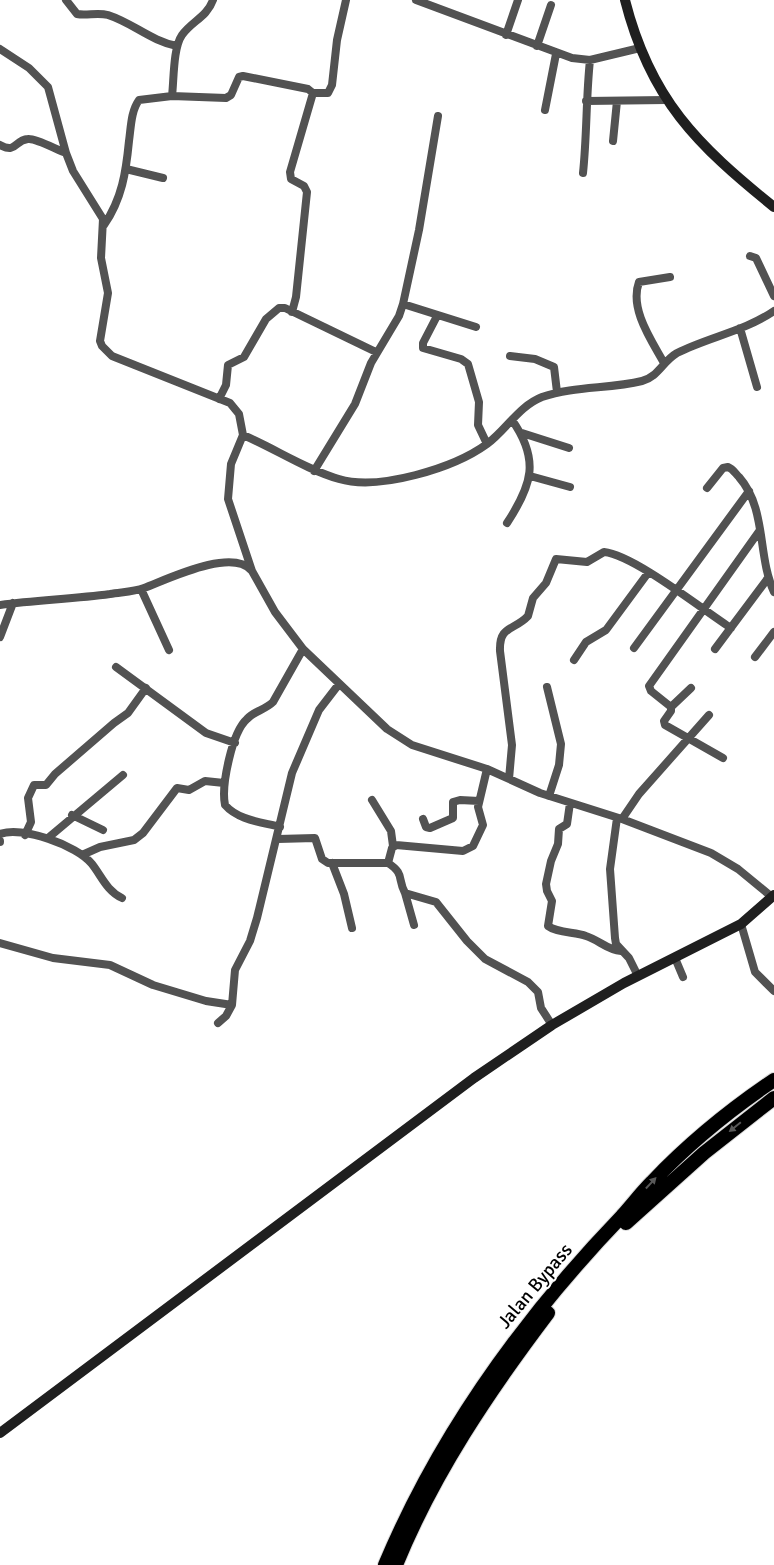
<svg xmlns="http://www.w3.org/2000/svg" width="774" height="1565" font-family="Signika,sans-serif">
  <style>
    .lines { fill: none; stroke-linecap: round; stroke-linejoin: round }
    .highway-casing { stroke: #dbdbdb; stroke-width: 16 }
    .street { stroke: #525252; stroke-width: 8 }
    .secondary { stroke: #1f1f1f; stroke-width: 10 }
    .highway { stroke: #000; stroke-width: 14 }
    .oneway { fill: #595959 }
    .labels { text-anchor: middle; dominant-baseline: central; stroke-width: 4; stroke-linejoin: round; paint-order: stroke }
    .street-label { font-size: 19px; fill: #000; stroke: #fff }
  </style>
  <rect width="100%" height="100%" fill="#fff"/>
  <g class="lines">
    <g class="highway-casing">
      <path id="highway" d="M626,1223L704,1153L774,1098
        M385,1565C440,1434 524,1318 622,1216C632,1205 641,1193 652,1182C688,1144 731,1109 774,1080
        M396,1565C433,1474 489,1391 548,1313"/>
    </g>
    <path class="street" d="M66,0L77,14C87,16 97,12 108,15C133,23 151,41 177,46
      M416,0L572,58L590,60L640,48
      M506,35L518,0
      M537,46L551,5
      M0,49L29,68L48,87L66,153L73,171L103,219L101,258L108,293L100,341L102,346L112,356L230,403L239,414L243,435L231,464L228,499L252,571L275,612L303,649L387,729L412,745L487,769L540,793L622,819L711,853L738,869L772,897
      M313,93H328L332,85L337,40L346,0
      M172,96C174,79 173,48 182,35C192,21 207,17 213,0
      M586,101L666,100
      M545,110L556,54
      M613,141L617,101
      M0,145C17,154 14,140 28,139C36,138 57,150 66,153
      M126,169L163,178
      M583,173C587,135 586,97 590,60
      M104,225C122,199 126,172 129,141C131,127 131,111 139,100L172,96L226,98L231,95L239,77L243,76L308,89L313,93L290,172L291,179L304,186L307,192L296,297L292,312
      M750,256L756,258L774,296
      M403,304L476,327
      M437,316L423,343V348L461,359L468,364L479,402L478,425L487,444
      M740,328L757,387
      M510,356L535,359L554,367L557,392
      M664,363C652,341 629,309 639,282L670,277
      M219,399L226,385L228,365L244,357L266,319L279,308H285L376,352
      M522,433L569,448
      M243,435C276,449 305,469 339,479C379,491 454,468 487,444C506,430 519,406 542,397C574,386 609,389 642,381C658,377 663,361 677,353C709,337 745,331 774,311
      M314,471L355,404L371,363L399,316L403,304L419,230L438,116
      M530,476L570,487
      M707,488L723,468L728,467C733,469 735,473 739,477C767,509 757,555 774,592
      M507,523C532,485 540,460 512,420
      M141,589L169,650
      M0,605C37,600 73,599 110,594C121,592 133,592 144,588C168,579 231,548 251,570
      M0,637L13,603
      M634,648L749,491
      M715,649L768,578
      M755,657L774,632
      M574,660L586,642L606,630L648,573
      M116,667L206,733L235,743
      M547,687L561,744L559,765L549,796
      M671,707L691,688
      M723,758L665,725L664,721L671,711V707L651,691L649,686L760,530
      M509,779L512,745L500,651C499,625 514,631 528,616L533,598L546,583L556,559L587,562L604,552C634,555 703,610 731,628
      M372,800L391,831L393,846
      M570,803L567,824L559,829L558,844L551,861L546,884L547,891L552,901L548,926C557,933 575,932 586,936C599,940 607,950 621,951
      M72,815L103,830
      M617,818L610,869L615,938L616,944L629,958L638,976
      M423,819L426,827L430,828L453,818V802L460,800L479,801
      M622,819L639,794L709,715
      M280,827C261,822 238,820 225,805C221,786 232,732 247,719C254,711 265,710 273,702L303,649
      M0,834C22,826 77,845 92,864C102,877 107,891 122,898
      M25,835L31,822L28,798L34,785H46L55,774L114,723L128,713L146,688
      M48,838L123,775
      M278,839L315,838L322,859L328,863H388C405,874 397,878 405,893L436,902L467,941L485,959L528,982L538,992L541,1008L552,1025
      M0,841V842
      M82,855L100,847L134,840L143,833L177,788L189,790L205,781L224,783
      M332,863L344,894L352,928
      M388,863L392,848L396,845L463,851L473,846L483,825L478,807L487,769
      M405,893L414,925
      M741,924L755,972L774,991
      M0,943L53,958L110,965L153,985L206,1001L232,1005
      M675,958L683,977
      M218,1023L226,1016L232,1005L235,970L250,941L257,918L292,773L319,710L339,684"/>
    <path class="secondary" d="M625,0C650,99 697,145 774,207
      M0,1433L474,1078L552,1025L624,983L741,924L774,895"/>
    <use href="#highway" class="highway"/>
  </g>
  <defs><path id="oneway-solid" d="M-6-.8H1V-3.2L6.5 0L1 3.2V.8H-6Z" transform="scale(1.25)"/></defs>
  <g class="oneway">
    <use href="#oneway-solid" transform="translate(735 1127) rotate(141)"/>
    <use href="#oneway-solid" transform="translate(651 1183) rotate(-47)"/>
  </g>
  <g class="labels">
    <g class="street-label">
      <text transform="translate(535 1286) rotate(-50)">Jalan Bypass</text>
    </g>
  </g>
</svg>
